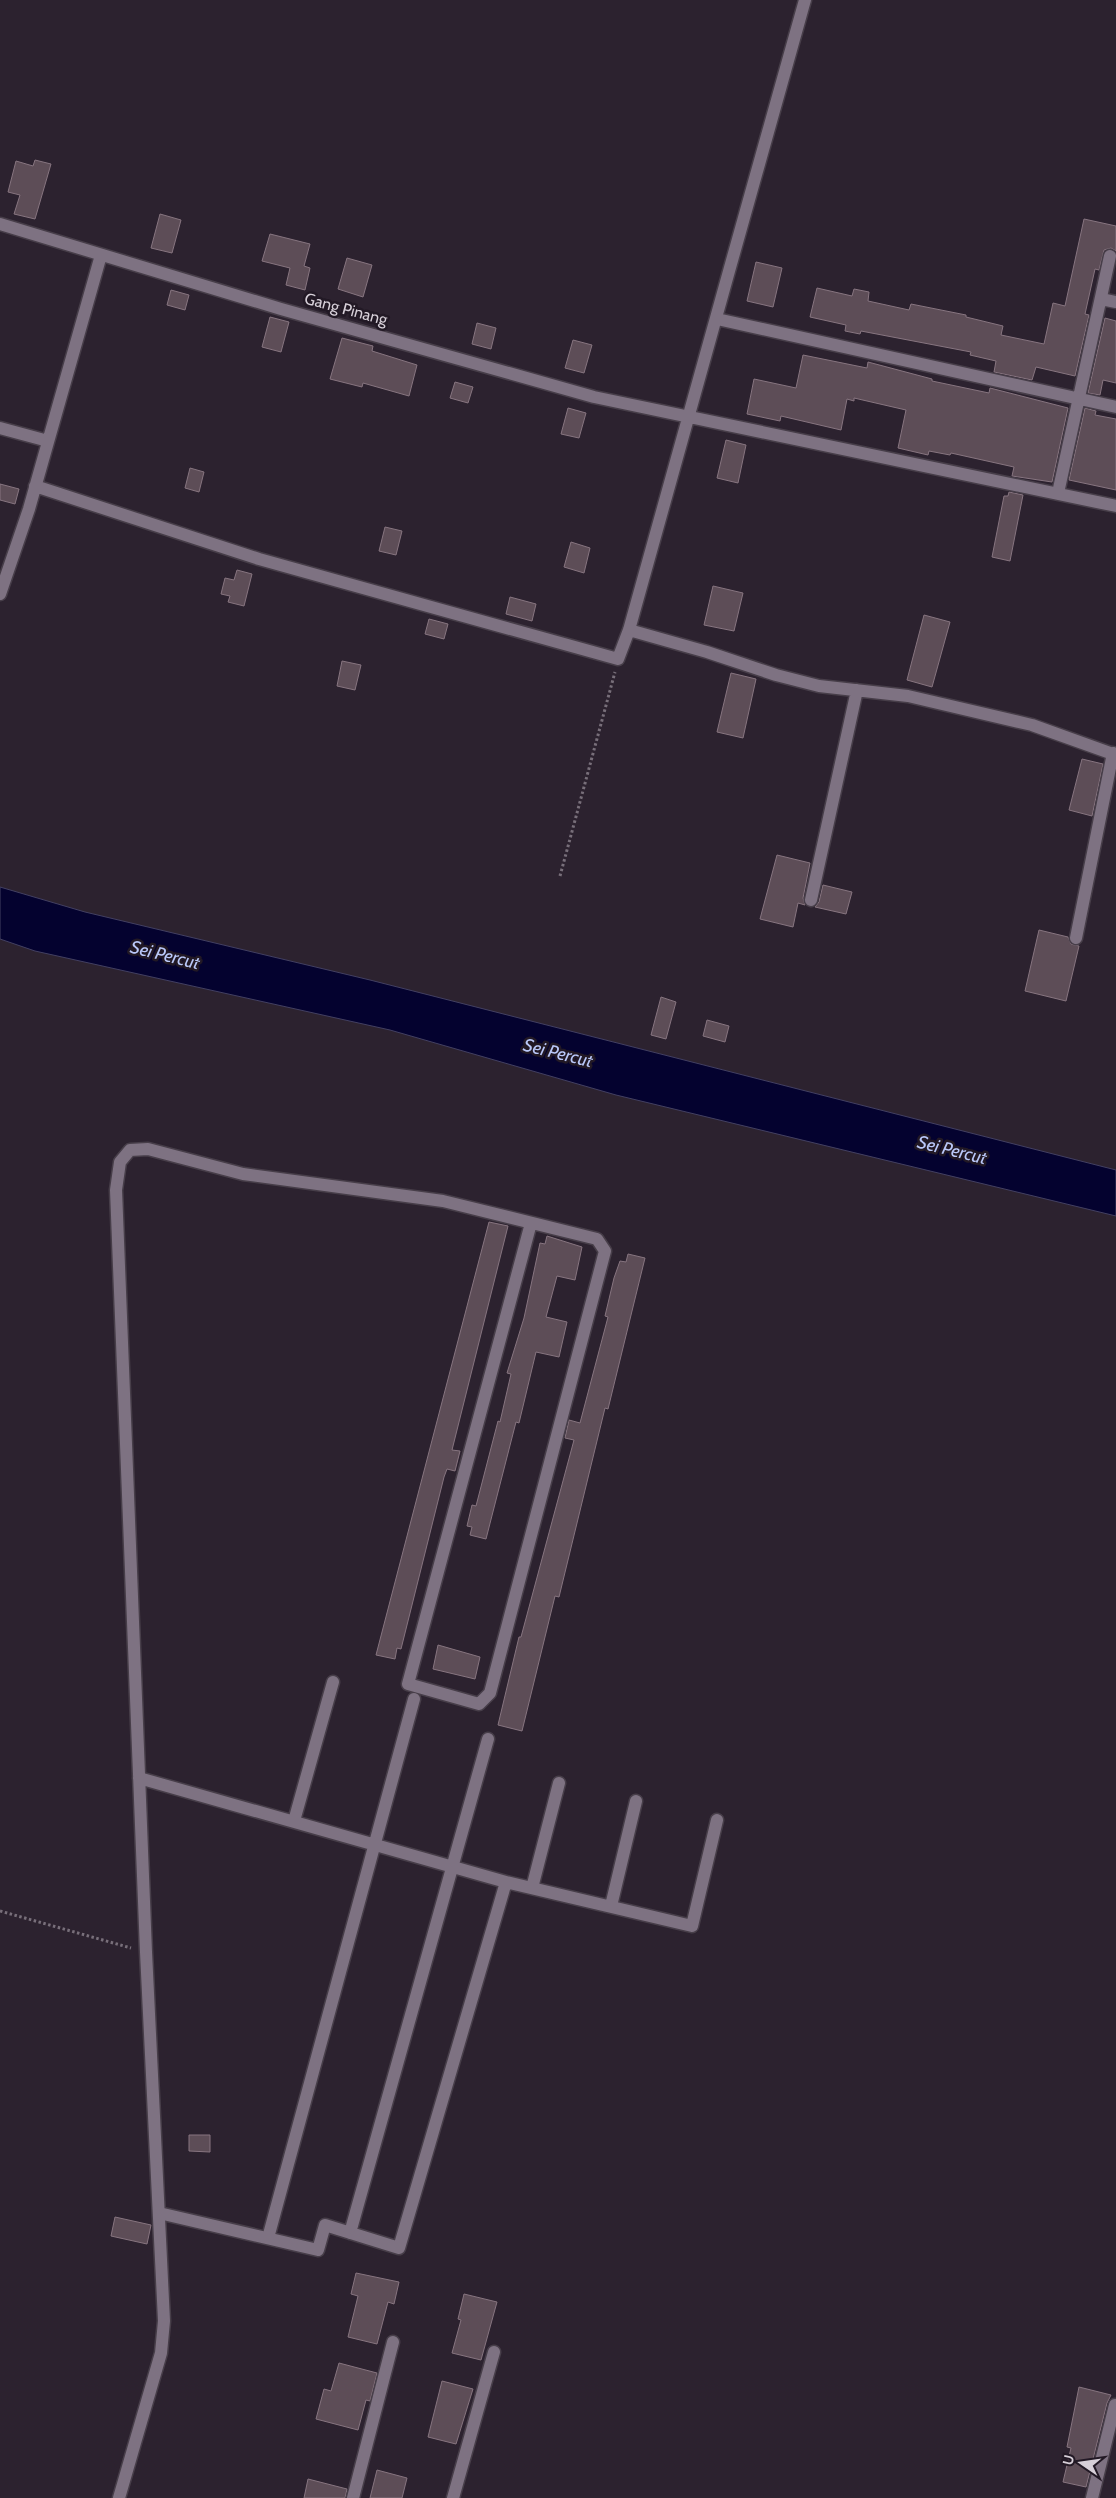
<svg xmlns="http://www.w3.org/2000/svg" width="1116" height="2498" font-family="Cabin,sans-serif">
  <style>
    .water { fill: #04022f; stroke: #434062 }
    .building { fill: #5d4d57; stroke: #877580 }
    .lines { fill: none; stroke-linecap: round; stroke-linejoin: round }
    .minor-casing { stroke: #473e49; stroke-width: 15 }
    .path { stroke: #786f7a; stroke-width: 3; stroke-dasharray: 2.5 2.5; stroke-linecap: butt }
    .minor { stroke: #7e7282; stroke-width: 12 }
    .labels { text-anchor: middle; dominant-baseline: central; stroke-width: 5; stroke-linejoin: round; paint-order: stroke }
    .street-label { font-size: 16px; fill: #d7d0d9; stroke: #221925 }
    .water-label { font-size: 18px; font-style: italic; fill: #bac8f9; stroke: #221925 }
  </style>
  <rect width="100%" height="100%" fill="#2c222f"/>
  <path class="water" d="M0,887L85,912L370,980L1116,1170V1216L616,1095L390,1030L35,951L0,939Z"/>
  <path class="building" d="M35,160L51,164L35,219L14,214L20,195L8,192L16,161L33,166Z
    M160,214L181,220L172,253L151,248Z
    M1084,219L1116,226V251L1111,248L1104,250L1099,270L1095,269L1085,314L1089,315L1075,376L1036,367L1032,380L994,372L996,361L970,355L971,352L861,331L860,334L845,331L846,325L810,317L817,288L852,296L854,289L869,292L868,301L909,310L911,304L966,315V317L1003,326L1001,335L1044,344L1053,303L1065,306Z
    M270,234L310,244L304,266L310,268L305,290L286,285L290,268L262,261Z
    M347,258L372,265L363,297L338,289Z
    M756,262L782,268L773,307L747,301Z
    M171,290L189,295L185,310L167,305Z
    M270,317L289,322L281,352L262,347Z
    M1105,318L1116,321V383L1103,380L1100,395L1088,393Z
    M477,323L496,328L491,349L472,344Z
    M342,338L373,346L372,351L417,365L409,396L363,383L362,387L330,379Z
    M573,340L592,345L584,373L565,368Z
    M803,355L867,368L868,362L932,379V381L989,393L990,388L1068,408L1052,482L1012,476L1014,467L951,453L950,455L929,451L928,455L898,448L906,410L854,398V401L847,399L841,430L781,416L780,421L747,414L754,379L796,388Z
    M455,382L473,387L468,403L450,398Z
    M568,408L586,413L579,438L561,434Z
    M1085,408L1096,411L1095,415L1116,419V490L1069,480Z
    M726,440L746,445L738,483L717,478Z
    M190,468L204,472L199,492L185,488Z
    M0,484L19,489L15,504L0,500Z
    M1009,492L1023,495L1010,561L992,557L1004,496H1008Z
    M385,527L402,531L396,555L379,551Z
    M571,542L590,548L584,573L564,567Z
    M237,570L252,574L244,606L228,602L230,596L221,594L225,578L234,580Z
    M713,586L743,593L734,631L704,625Z
    M510,597L536,604L532,621L506,614Z
    M924,615L950,622L932,687L907,680Z
    M429,619L448,624L444,639L425,634Z
    M342,661L361,665L355,690L337,686Z
    M731,673L756,679L743,738L717,732Z
    M1082,759L1103,764L1092,816L1069,810Z
    M777,855L810,863L803,898L805,905L798,903L793,927L760,919Z
    M823,885L852,892L846,914L815,907L819,902Z
    M1039,930L1068,937L1071,944L1079,946L1066,1001L1025,991Z
    M661,997L676,1002L666,1039L651,1035Z
    M707,1020L729,1026L725,1042L703,1036Z
    M489,1222L508,1226L452,1450L460,1451L455,1471L447,1469L444,1477L401,1649L397,1648L395,1659L376,1655Z
    M547,1236L582,1247L575,1280L557,1276L546,1317L567,1322L559,1357L536,1352L519,1423L516,1422L486,1539L470,1535L472,1527L467,1526L472,1505L476,1506L498,1421L500,1422L511,1374L507,1373L524,1318L540,1243L545,1244Z
    M628,1254L645,1258L608,1409L605,1408L559,1597L555,1596L522,1731L498,1725L519,1637H521L574,1440L565,1438L569,1420L580,1423L608,1317L605,1316L614,1278L620,1261L626,1262Z
    M438,1645L480,1657L475,1679L433,1669Z
    M189,2135H210V2152L189,2151Z
    M115,2217L151,2225L147,2244L111,2236Z
    M356,2273L399,2282L394,2304L388,2302L377,2344L348,2337L358,2296L351,2294Z
    M464,2294L497,2302L481,2360L452,2353L461,2320L458,2319Z
    M339,2363L377,2373L370,2401L366,2400L358,2430L316,2419L324,2389L331,2391Z
    M442,2381L473,2389L456,2444L428,2437Z
    M1079,2387L1111,2395L1107,2403L1086,2487L1063,2482L1071,2448L1067,2447Z
    M377,2470L407,2478L402,2498H370Z
    M308,2479L347,2489L345,2498H304Z"/>
  <g class="lines">
    <g class="minor-casing">
      <path id="minor" d="M0,224L281,309L594,397L1116,506
        M1101,299L1116,302
        M717,319L1116,407
        M0,428L48,441
        M35,486L259,559L618,659L629,630C686,420 747,210 805,0
        M1058,493L1110,256
        M0,594L29,509L101,255
        M629,630L707,652L776,675L819,686L908,696L1032,725L1116,755
        M811,900L857,690
        M1076,938L1113,753
        M139,1778L506,1882L692,1926L717,1820
        M294,1821L333,1682
        M532,1888L559,1783
        M611,1906L636,1801
        M159,2213L318,2250L325,2225L399,2248L506,1882
        M350,2233L488,1739
        M268,2238L414,1699
        M119,2498L161,2353L164,2321L146,1952L116,1190L120,1162L130,1150L148,1149L243,1174L443,1201L597,1239L605,1251L490,1693L479,1704L408,1684L531,1223
        M353,2498L393,2342
        M453,2498L494,2352
        M1092,2498L1115,2405"/>
    </g>
    <path class="path" d="M560,876L615,672
      M0,1911L131,1948"/>
    <use href="#minor" class="minor"/>
  </g>
  <g class="labels">
    <g class="street-label">
      <text transform="translate(346 309) rotate(15)">Gang Pinang</text>
    </g>
    <g class="water-label">
      <text transform="translate(165 955) rotate(14)">Sei Percut</text>
      <text transform="translate(558 1053) rotate(14)">Sei Percut</text>
      <text transform="translate(952 1150) rotate(14)">Sei Percut</text>
    </g>
  </g>
  <g transform="translate(1081 2463) rotate(283)" stroke="#221925" stroke-width="4" paint-order="stroke">
  <path d="M0-4L9 19L0 12L-9 19Z" fill="#d7d0d9"/>
  <text y="-8" font-size="14" font-weight="bold" text-anchor="middle" fill="#d7d0d9">U</text>
  </g>
</svg>
